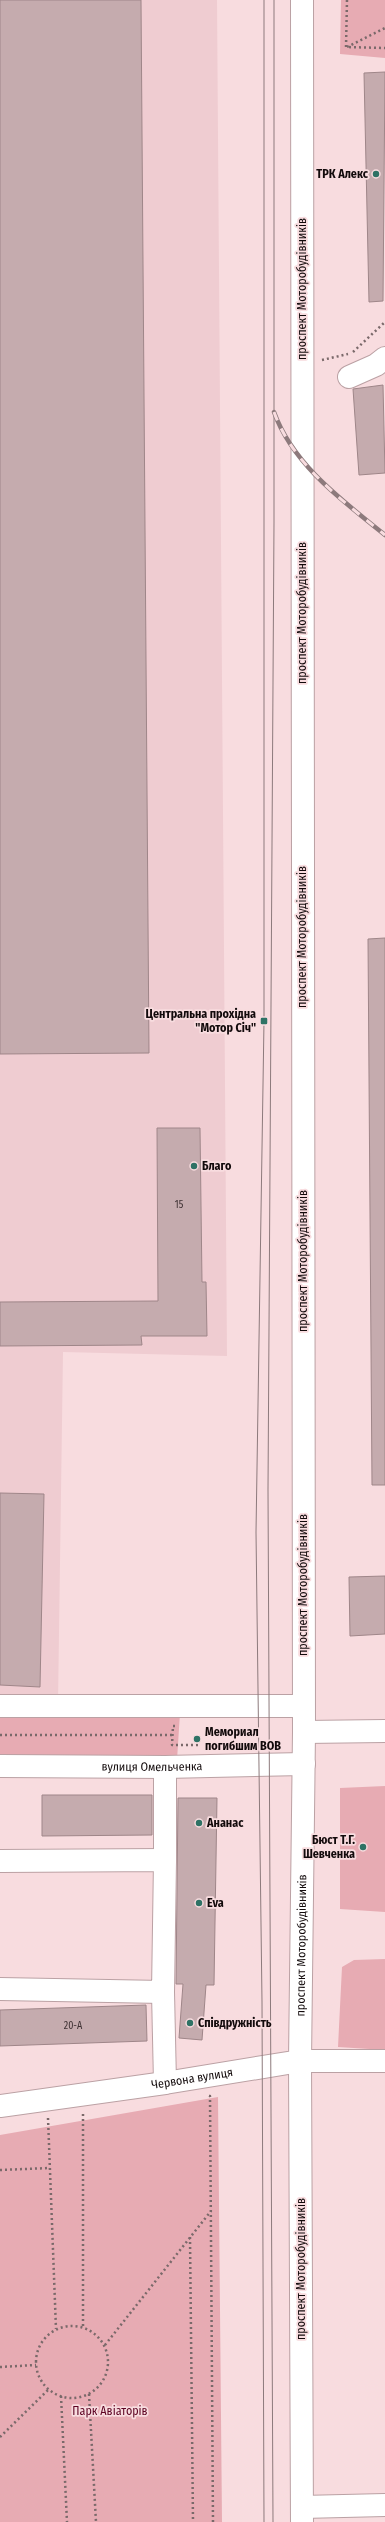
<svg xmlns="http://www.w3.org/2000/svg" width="385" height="2522" font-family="'Fira Sans Condensed',sans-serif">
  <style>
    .built { fill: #efccd1 }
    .green { fill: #e7abb3 }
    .building { fill: #c5abae; stroke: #9f8689 }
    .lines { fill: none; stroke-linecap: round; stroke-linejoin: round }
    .minor-casing { stroke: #bba1a4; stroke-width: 24 }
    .major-casing { stroke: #bba1a4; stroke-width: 24 }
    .path { stroke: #7a696a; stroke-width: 2.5; stroke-dasharray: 2 3; stroke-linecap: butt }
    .minor { stroke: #fff; stroke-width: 22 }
    .major { stroke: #fff; stroke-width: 22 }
    .tram { stroke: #8d7a7c; stroke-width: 1 }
    .rail-casing { stroke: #8d7a7c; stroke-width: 4.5 }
    .rail { stroke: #f8dcdf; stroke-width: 3; stroke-dasharray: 9; stroke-linecap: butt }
    .poi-dot { fill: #2e7265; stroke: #f8dcdf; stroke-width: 1.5 }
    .labels { text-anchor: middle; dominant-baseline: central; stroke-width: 3.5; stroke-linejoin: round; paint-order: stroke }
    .number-label { font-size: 10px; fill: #3f3234 }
    .poi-label { font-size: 12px; font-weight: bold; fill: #120a0b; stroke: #f8dcdf; text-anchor: start }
    .street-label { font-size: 12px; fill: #120a0b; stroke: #f8dcdf }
    .park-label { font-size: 12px; fill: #5d0322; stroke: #f8dcdf }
  </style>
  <rect width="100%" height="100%" fill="#f8dcdf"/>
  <path class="built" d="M0,0H217L227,1356L63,1352L58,1703H0Z"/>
  <path class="green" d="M341,0H385V58L340,54Z
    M0,1713H180L177,1760L0,1759Z
    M385,1786V1912L340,1909V1788Z
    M385,1959V2050L338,2047L342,1967L354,1960Z
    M218,2097L222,2522H0V2135Z"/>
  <path class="building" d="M0,0H141L149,1053L0,1054Z
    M385,72L383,301L369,302L364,73Z
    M383,385L385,473L359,475L353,389Z
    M385,938V1485H372L368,939Z
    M157,1128H200L202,1282H206L207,1336H141L142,1345L0,1346V1302L158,1301Z
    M0,1493L44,1494L40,1687L0,1685Z
    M385,1576V1634L350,1636L349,1577Z
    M42,1795H152V1835L42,1836Z
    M178,1798H217L214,1985H206L202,2040L179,2038L183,1984H176Z
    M146,2005L147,2041L0,2046V2010Z"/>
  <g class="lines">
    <g class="minor-casing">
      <g id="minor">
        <path d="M349,377L376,365L385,358"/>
        <path d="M0,1706H303"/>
        <path d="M304,1732L385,1731"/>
        <path id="s1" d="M0,1766L165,1767L304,1764"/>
        <path d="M165,1767V1860"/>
        <path d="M0,1861L165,1860L163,1992L0,1989"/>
        <path d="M163,1992L165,2083"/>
        <path d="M302,2507L385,2505"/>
        <path d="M302,2522L300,2061H385"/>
      </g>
    </g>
    <g class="major-casing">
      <g id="major">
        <path id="s2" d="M0,2106L165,2083L300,2061L304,1732L302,0"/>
      </g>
    </g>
    <path class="path" d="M347,0L346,47L385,48
      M347,47L385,28
      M353,352L385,322
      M322,360L348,354
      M175,1726H173L172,1745H199
      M0,1735H172
      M209,2096H210L213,2522
      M83,2114V2327
      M48,2118L56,2329
      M0,2170L50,2168
      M190,2237L193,2522
      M36 2362a36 36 0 1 1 72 0a36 36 0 1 1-72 0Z
      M105,2345L211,2211
      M0,2367L36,2365
      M89,2394L96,2522
      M61,2396L67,2522
      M0,2437L49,2389"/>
    <use href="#minor" class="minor"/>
    <use href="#major" class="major"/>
    <path class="tram" d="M264,2522L262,2002L256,1532L264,1021V0
      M273,2522L268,1489L274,522V0"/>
    <g class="rail-casing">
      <path id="rail" d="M274,412C293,465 343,501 385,535"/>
    </g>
    <use href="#rail" class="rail"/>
  </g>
  <g class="poi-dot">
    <circle cx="376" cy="174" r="4"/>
    <rect x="260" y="1017" width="8" height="8" rx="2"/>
    <circle cx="194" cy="1166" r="4"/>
    <circle cx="197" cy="1739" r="4"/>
    <circle cx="199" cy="1823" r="4"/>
    <circle cx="363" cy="1847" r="4"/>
    <circle cx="199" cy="1903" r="4"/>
    <circle cx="190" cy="2023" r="4"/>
  </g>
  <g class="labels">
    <g class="number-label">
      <text x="179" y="1205">15</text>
      <text x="73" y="2026">20-А</text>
    </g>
    <g class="poi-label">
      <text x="368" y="174" text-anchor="end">ТРК Алекс</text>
      <text x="256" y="1014" text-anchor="end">Центральна прохідна<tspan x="256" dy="14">"Мотор Січ"</tspan></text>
      <text x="202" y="1166">Благо</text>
      <text x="205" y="1732">Мемориал<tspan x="205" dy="14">погибшим ВОВ</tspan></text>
      <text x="207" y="1823">Ананас</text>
      <text x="355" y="1840" text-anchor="end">Бюст Т.Г.<tspan x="355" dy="14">Шевченка</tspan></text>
      <text x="207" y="1903">Eva</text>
      <text x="198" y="2023">Співдружність</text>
    </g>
    <g class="street-label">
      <text transform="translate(302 289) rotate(-90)">проспект Моторобудівників</text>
      <text transform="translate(302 613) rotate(-90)">проспект Моторобудівників</text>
      <text transform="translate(302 937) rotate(-90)">проспект Моторобудівників</text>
      <text transform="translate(303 1261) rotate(-90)">проспект Моторобудівників</text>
      <text transform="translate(303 1585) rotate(-90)">проспект Моторобудівників</text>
      <text stroke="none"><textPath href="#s1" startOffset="152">вулиця Омельченка</textPath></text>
      <text stroke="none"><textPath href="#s2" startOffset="419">проспект Моторобудівників</textPath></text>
      <text stroke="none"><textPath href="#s2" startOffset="194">Червона вулиця</textPath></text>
      <text transform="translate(301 2269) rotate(-90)">проспект Моторобудівників</text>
    </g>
    <g class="park-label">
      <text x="110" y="2411">Парк Авіаторів</text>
    </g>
  </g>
</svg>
